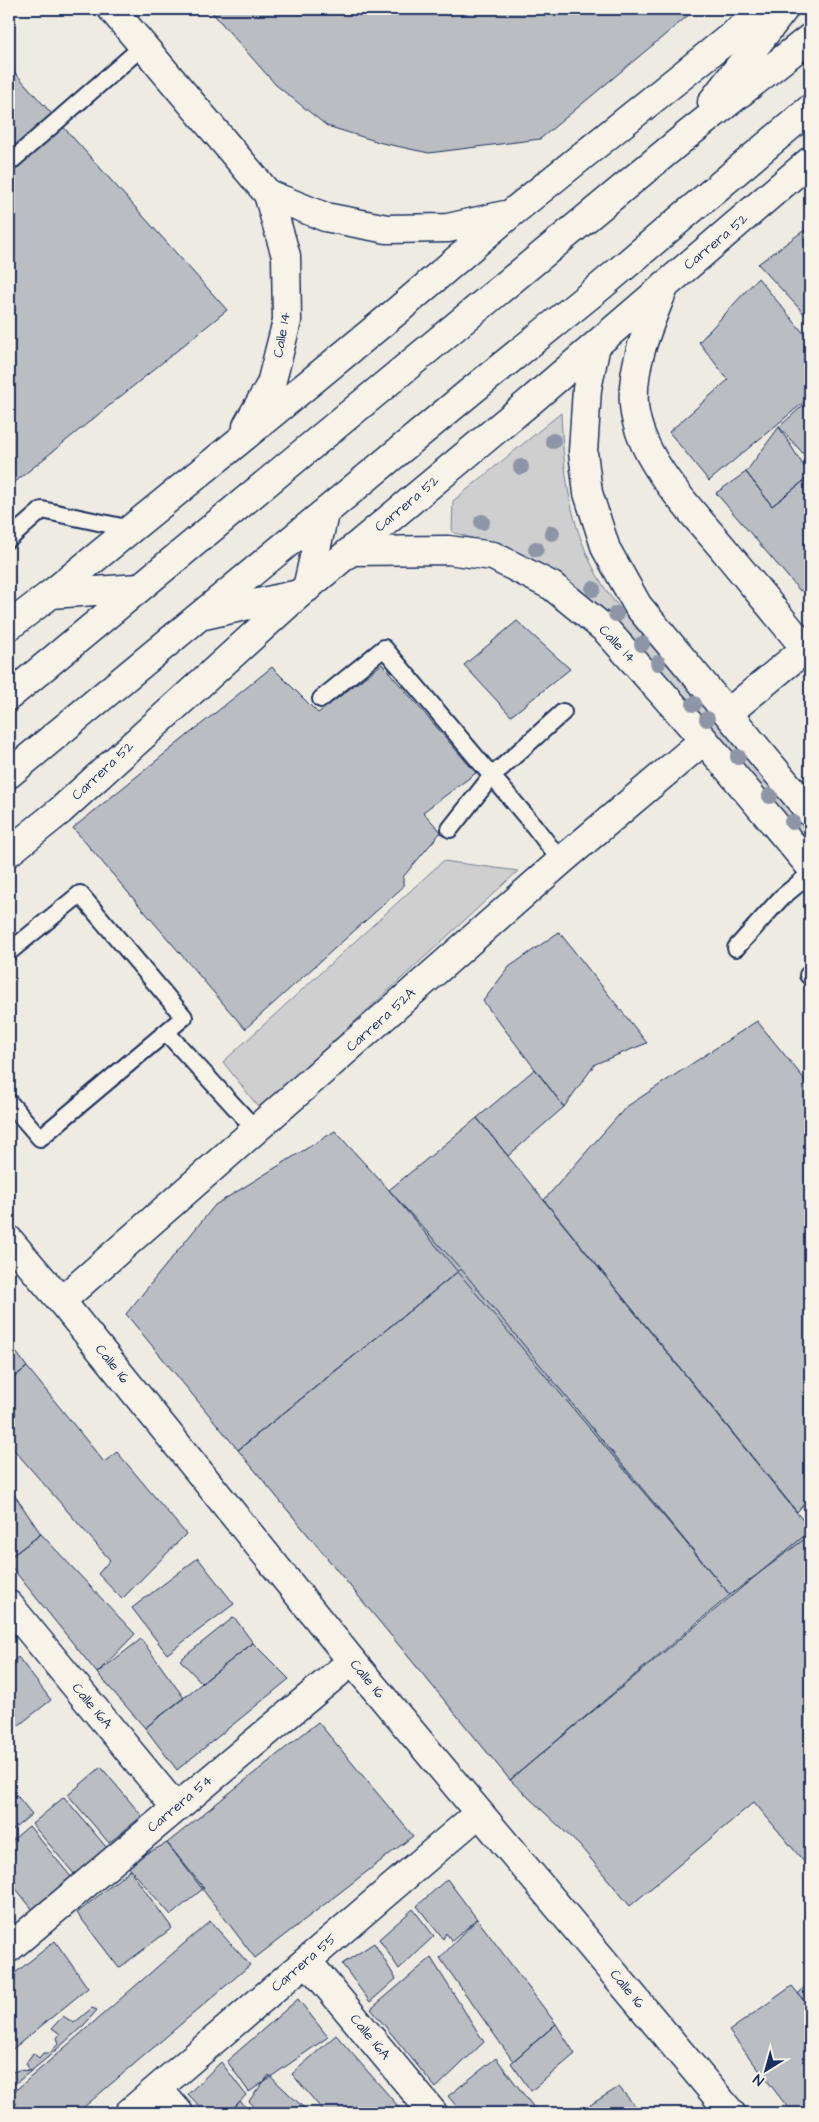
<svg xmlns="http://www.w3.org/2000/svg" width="819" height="2122" font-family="'Architects Daughter',sans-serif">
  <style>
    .green { fill: #cfcfcf; stroke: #757f96 }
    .building { fill: #babdc2; stroke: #1b2f5e }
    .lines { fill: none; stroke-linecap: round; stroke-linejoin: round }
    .service-casing { stroke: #1b2f5e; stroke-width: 20 }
    .minor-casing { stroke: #1b2f5e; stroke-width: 31 }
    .tertiary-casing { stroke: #1b2f5e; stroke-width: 31 }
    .primary-casing { stroke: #1b2f5e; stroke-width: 31 }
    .service { stroke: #f7f3e8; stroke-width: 16 }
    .minor { stroke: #f7f3e8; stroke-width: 28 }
    .tertiary { stroke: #f7f3e8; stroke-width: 28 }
    .primary { stroke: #f7f3e8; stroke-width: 28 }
    .tree { fill: #8e95a6 }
    .labels { text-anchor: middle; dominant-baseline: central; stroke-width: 4.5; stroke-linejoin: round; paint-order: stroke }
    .street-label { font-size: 14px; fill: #1b2f5e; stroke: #f7f3e8 }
  </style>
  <rect width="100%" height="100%" fill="#eeebe2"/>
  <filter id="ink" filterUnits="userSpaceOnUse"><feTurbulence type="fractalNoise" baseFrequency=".02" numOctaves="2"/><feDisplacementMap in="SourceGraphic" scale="10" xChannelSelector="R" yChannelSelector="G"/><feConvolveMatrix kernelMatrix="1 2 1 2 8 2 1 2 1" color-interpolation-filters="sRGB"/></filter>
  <g filter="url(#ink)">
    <path class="green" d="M561,413C564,481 571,539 610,596L810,835V852L519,557L475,539L452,532L453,501Z
      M443,861L518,871L260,1109L223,1062Z"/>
    <path class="building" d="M209,9H696L540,139L429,153L382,143L327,126L276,85Z
      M9,66L227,310L9,487Z
      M810,226V318L809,319L758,264Z
      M758,278L810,341V397L709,481L669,432L728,380L699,342Z
      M810,399V461L779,427Z
      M779,427L810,476L772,506L746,472Z
      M746,472L772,506L810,476V586L800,591L716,493Z
      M517,621L570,669L511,716L464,665Z
      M382,664L476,773L423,812L441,832L403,877V887L245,1029L73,828L272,667L318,713Z
      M559,932L647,1043L595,1064L564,1107L483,1001L509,967Z
      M757,1021L810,1086V1497L797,1512L544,1200L626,1107Z
      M535,1069L564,1107L508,1156L477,1118Z
      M477,1118L810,1529V1535L730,1595L389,1190Z
      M335,1131L461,1269L238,1450L126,1314L215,1205Z
      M461,1269L730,1595L510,1780L238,1450Z
      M9,1342L27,1367L9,1381Z
      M27,1367L104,1462L117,1452L186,1534L122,1599L98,1574L110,1560L9,1444V1381Z
      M9,1487L41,1534L9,1558Z
      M810,1531V1869L754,1802L630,1906L580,1846L510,1780Z
      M41,1534L135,1634L97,1673L9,1564V1558Z
      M198,1558L234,1604L167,1654L132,1608Z
      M234,1617L253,1643L202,1683L180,1660Z
      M141,1639L184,1698L145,1728L97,1673Z
      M253,1643L289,1679L177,1770L145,1728Z
      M18,1657L51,1700L9,1733V1665Z
      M318,1722L413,1836L255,1958L167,1843Z
      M101,1767L142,1816L109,1843L68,1795Z
      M9,1786L32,1814L9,1833Z
      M64,1797L107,1848L75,1875L32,1824Z
      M29,1826L72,1878L33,1910L9,1880V1843Z
      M167,1843L204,1888L171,1915L126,1864Z
      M130,1870L172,1928L119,1968L77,1913Z
      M447,1879L477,1919L452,1941L446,1933L443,1939L417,1906Z
      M413,1909L434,1936L399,1969L379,1939Z
      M477,1919L556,2024L513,2061L440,1958Z
      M210,1921L250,1965L77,2113H9V2096Z
      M55,1941L88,1988L9,2052V1978Z
      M374,1943L396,1979L370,2002L342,1964Z
      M431,1958L484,2042L436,2088L371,2009Z
      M810,1981V2007L798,1994Z
      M792,1986L810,2008V2113H792L729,2031Z
      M298,1999L328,2037L249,2092L227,2061Z
      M92,2008L97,2010L84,2025L47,2058L10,2088L9,2087V2073L19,2070L30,2071L26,2063L33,2053L39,2058L43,2053H50L59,2043L57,2038L60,2034L52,2028L63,2016L74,2023Z
      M556,2024L575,2054L531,2091L511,2063Z
      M336,2035L404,2113H325L292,2074Z
      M496,2058L538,2113H462L448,2096Z
      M221,2062L246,2095L229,2113H206L188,2094Z
      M269,2075L306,2110L303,2113H260L249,2101Z
      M619,2087L641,2113H596L590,2105Z
      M240,2101L251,2113H228Z"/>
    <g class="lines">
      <g class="service-casing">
        <path id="service" d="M9,163L143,46
          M9,539L42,510L131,529
          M321,699L384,648L534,826L561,861
          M450,829L491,777L563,712
          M736,948L781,898L810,874
          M9,952L80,894L184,1017L40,1138L9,1102
          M808,975L810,977
          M166,1032L256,1130"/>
      </g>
      <g class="minor-casing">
        <path id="minor" d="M665,285C650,323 631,363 634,405C638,459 693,512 726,552C752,584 779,616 806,649
          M728,713L810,645
          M9,1240L61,1301L352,1661L731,2113
          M61,1301L561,861L704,740
          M9,1605L176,1808
          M9,1948L352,1661
          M307,1961L433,2113
          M158,2089L179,2113
          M129,2113L479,1813"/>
      </g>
      <g class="tertiary-casing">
        <path id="tertiary" d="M112,9L268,194L286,256L287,321L271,384L247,426
          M268,194L325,217L387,229L448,228L505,215
          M596,345L587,389L583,452L588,493L606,549L638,606L810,812
          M351,551L448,550L493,556L552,586L606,630L704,740L810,866
          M9,626L51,594L239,441L397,311L509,215L765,9
          M9,852L60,811L299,594L533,399L810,161"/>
      </g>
      <g class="primary-casing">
        <path id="primary" d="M712,102L784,9
          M307,588L324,514
          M51,594L139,588
          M204,615L299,594
          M9,696L687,135L810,38
          M9,774L470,392L601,286L810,109"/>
      </g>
      <use href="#service" class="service"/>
      <use href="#minor" class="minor"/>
      <use href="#tertiary" class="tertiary"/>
      <use href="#primary" class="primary"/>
    </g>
    <g class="tree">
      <circle cx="553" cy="441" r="8"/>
      <circle cx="521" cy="467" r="8"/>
      <circle cx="482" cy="522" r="8"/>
      <circle cx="552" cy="533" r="8"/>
      <circle cx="536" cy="549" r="8"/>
      <circle cx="593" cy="589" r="8"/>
      <circle cx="616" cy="614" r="8"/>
      <circle cx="642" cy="644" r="8"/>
      <circle cx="658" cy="663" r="8"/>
      <circle cx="694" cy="704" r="8"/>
      <circle cx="707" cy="719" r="8"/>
      <circle cx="738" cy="757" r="8"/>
      <circle cx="770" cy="796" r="8"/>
      <circle cx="792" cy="822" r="8"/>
    </g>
  </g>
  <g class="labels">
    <g class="street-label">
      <text transform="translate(716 242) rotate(-40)">Carrera 52</text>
      <text transform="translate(282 335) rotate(-80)">Calle 14</text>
      <text transform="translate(407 504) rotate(-40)">Carrera 52</text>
      <text transform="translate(617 644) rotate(46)">Calle 14</text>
      <text transform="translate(103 771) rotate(-43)">Carrera 52</text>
      <text transform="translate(381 1020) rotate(-42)">Carrera 52A</text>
      <text transform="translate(112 1364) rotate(51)">Calle 16</text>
      <text transform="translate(367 1679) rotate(50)">Calle 16</text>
      <text transform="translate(92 1706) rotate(50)">Calle 16A</text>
      <text transform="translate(180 1804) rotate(-40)">Carrera 54</text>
      <text transform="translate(304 1963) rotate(-41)">Carrera 55</text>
      <text transform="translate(627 1989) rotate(50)">Calle 16</text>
      <text transform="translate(370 2037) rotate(50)">Calle 16A</text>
    </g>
  </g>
  <rect width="819" height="2122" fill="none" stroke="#f7f3e8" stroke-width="30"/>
  <rect x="15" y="15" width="789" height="2092" fill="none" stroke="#1b2f5e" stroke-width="2" filter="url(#ink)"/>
  <g transform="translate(766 2070) rotate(217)" stroke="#f7f3e8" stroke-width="4" paint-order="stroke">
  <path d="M0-4L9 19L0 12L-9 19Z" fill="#1b2f5e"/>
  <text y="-8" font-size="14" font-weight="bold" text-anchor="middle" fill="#1b2f5e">N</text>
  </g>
</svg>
